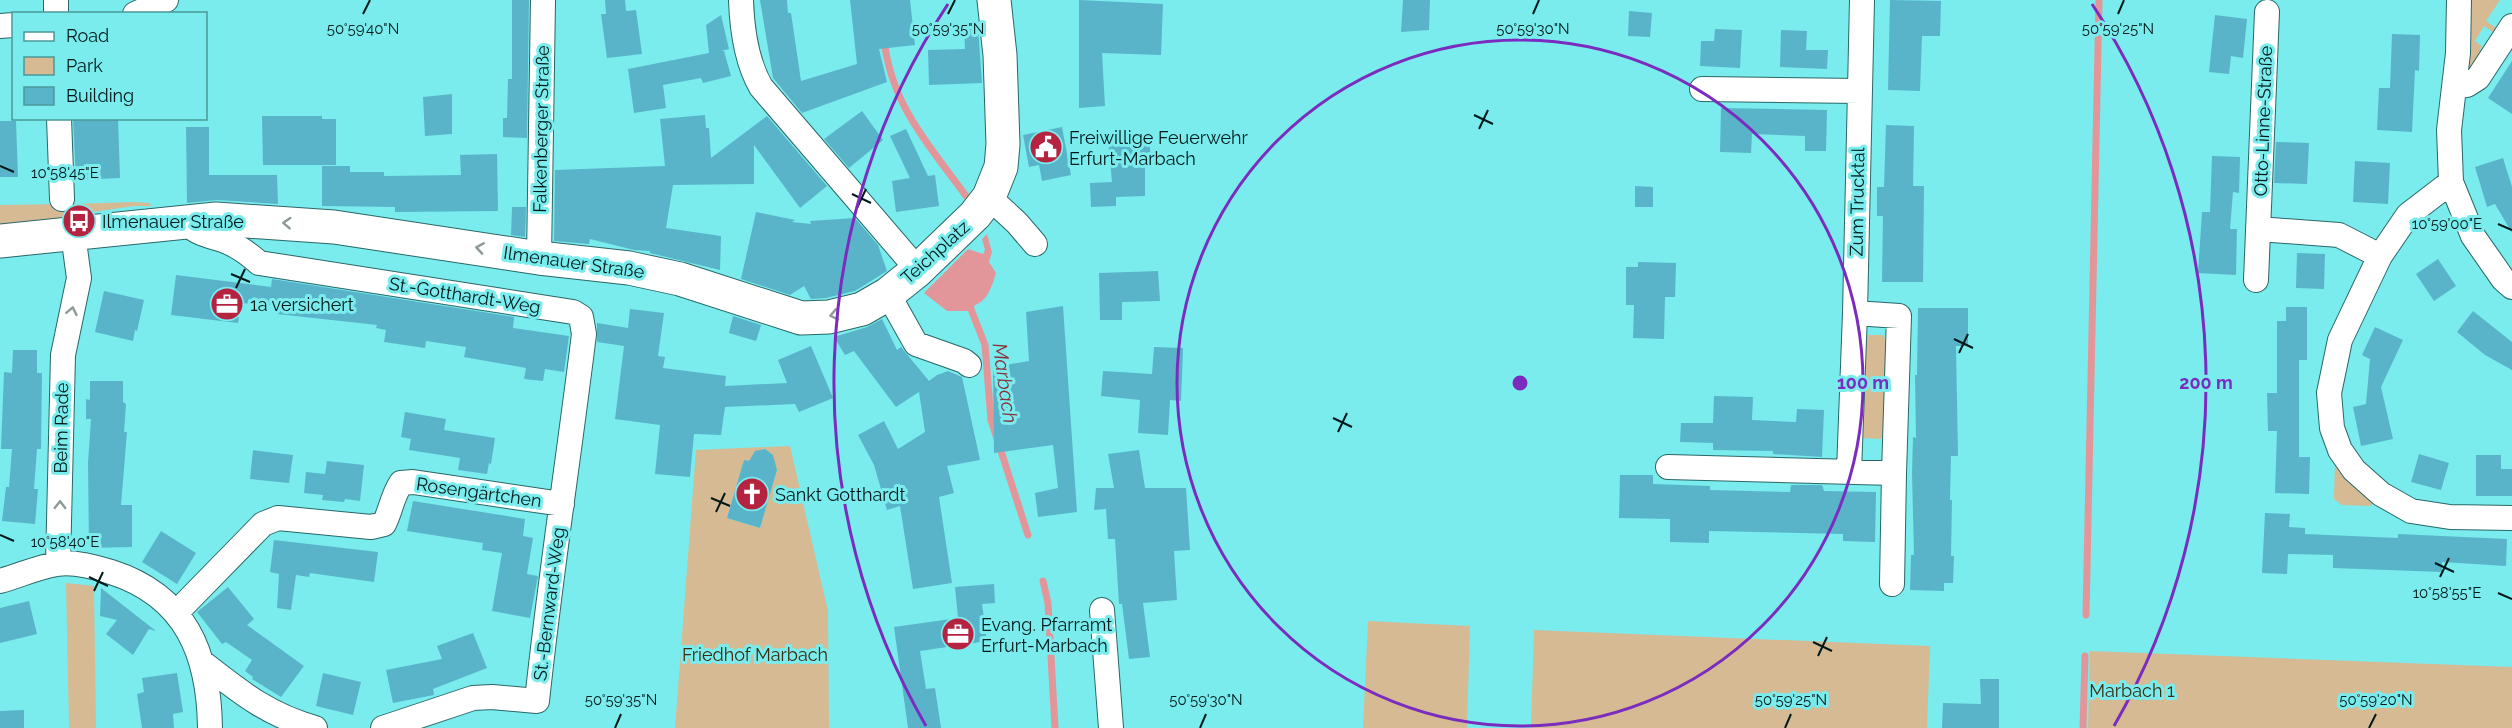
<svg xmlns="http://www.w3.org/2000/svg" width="2512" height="728" font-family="Raleway,sans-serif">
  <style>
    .green { fill: #d6ba93; fill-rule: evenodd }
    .water { fill: #e2969a }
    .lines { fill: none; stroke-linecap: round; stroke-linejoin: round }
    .stream { stroke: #e2969a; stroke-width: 7 }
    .building { fill: #59b4ca }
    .street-casing { stroke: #2a6767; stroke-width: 26 }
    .secondary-casing { stroke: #2a6767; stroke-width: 35 }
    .street { stroke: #fff; stroke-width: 24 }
    .secondary { stroke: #fff; stroke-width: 33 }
    .oneway { stroke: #8d9898 }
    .ticks { fill: none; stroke: #011919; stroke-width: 2 }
    .ring { fill: none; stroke: #7b2cbf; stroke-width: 3 }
    .labels { text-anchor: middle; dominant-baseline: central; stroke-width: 6; stroke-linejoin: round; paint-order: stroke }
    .street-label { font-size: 18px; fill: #011919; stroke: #7aeced }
    .poi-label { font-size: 18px; fill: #011919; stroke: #7aeced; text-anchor: start }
    .park-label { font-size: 18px; fill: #3d2b0f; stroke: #7aeced }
    .water-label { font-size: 20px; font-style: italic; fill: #8a313c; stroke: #7aeced }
    .ticks-label { font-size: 15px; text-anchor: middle; fill: #011919; stroke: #7aeced; stroke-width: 6; stroke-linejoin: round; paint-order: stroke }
    .centre { fill: #7b2cbf; stroke: #7aeced; stroke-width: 3 }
    .ring-label { font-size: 18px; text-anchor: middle; font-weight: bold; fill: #7b2cbf; stroke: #7aeced; stroke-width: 6; stroke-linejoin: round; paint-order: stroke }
  </style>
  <rect width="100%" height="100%" fill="#7aeced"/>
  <path class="green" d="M2472,0H2500L2486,21L2499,30L2496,34L2484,26L2475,41L2482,46L2480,49L2484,52L2470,68L2468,66Z
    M134,202L149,203L152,206H134L79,214L74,218L72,204Z
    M64,204L66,222L0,228V205Z
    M1864,335H1883L1886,340L1884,434L1881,439L1861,438Z
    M790,446L828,611L829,728H675L696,450ZM765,449L773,455L774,462L771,468L777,470L760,528L727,518L744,460L752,462L754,452Z
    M2335,461L2373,502L2371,506L2342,505L2334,499Z
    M66,583L94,586L96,728H69Z
    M1368,621L1470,626L1467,728H1363Z
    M1534,630L1930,646L1927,728H1531Z
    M2090,651L2512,667V728H2088Z"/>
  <path class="water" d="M987,234L992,252L989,262L996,273C993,282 990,294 982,301C977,305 974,304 971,311H947L924,293L968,249L983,254L985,250L982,239Z"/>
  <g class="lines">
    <path class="stream" d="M884,39C891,105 929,145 966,196
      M969,304L985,345L991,420L1028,535
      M1043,581L1048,603L1055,728
      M2086,615L2099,0
      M2083,728L2085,656"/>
  </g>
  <path class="building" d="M512,0H529L527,138L503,137V118H507L508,79H512Z
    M605,0H625L626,11L636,10L642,54L607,58L601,14H606Z
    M760,0H787L788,13H791L801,81L857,64L850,0H910L915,45L879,49L887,82L802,113L773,78Z
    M1079,0L1163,4L1161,55L1102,53L1105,106L1079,108Z
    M1403,0H1430L1429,30L1401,32Z
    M1890,0L1941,1L1940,36H1922L1920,91L1888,90Z
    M1629,11L1652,13L1650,37L1628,36Z
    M721,15L729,49L721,51H724L731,76L703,83L701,78L663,85L666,108L634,113L628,69L709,53L706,25Z
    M2215,15L2247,19L2243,58L2231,56L2229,74L2209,72Z
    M978,27L982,83L929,85L928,50L965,49L964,28Z
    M1715,29L1742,30L1740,68L1700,66L1701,41H1714Z
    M1781,30L1807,31L1806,50H1828L1827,69L1780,67Z
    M2392,34L2420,35L2419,71L2415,70L2412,132L2377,130L2379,88H2390Z
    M2512,61V114L2488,98Z
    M452,94V134L425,136L423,97Z
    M1721,108L1827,110L1826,151H1805V136L1752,134L1751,153L1720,152Z
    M862,111L883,140L849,168L824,139Z
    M705,115L706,128H709L711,158L767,116L827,186L800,208L754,145V184L673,185L666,228L721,236L720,270L650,253V251L634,250L590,239L589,244L554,241L555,170L665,166L660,119Z
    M262,116H322V119H336V165H263Z
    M73,118H118L120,178L76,180Z
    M0,121H16L18,177H0Z
    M1886,125L1914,126L1913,186H1924L1923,282H1882L1883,216H1877V187H1884Z
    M186,127H209V175H277L278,204L217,200L187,203Z
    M1062,127L1071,175L1042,181L1039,165L1029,167L1023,135Z
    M906,129L928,176L935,175L939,206L896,212L892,181L910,178L890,136Z
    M1149,135L1151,161H1145V196L1116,197V206L1091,207L1090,183L1112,182L1108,139Z
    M2276,142L2309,143L2307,184L2274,183Z
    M497,154L498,211L395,212V207L322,206V166H350V172H384V176L461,175L460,155Z
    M2212,156L2240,157L2239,193L2233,192L2230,229H2237L2236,275L2198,273L2202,212H2210Z
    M2503,158L2512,187V233L2495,204L2487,207L2475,167Z
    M2355,161L2390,163L2388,204L2353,202Z
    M1635,186L1653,187V207H1635Z
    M512,207H526L525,237L511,235Z
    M756,212L795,220L792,222L811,224L810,221L855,218L878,245L887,271L855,291L826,298L811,299L804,286L790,295L741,279Z
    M2297,253L2325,254L2324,289L2296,288Z
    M2438,259L2456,286L2434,301L2416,274Z
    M1638,262L1676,263L1675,297H1665L1664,339L1633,338L1634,305H1626V267H1638Z
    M1158,271L1160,301L1122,302V320H1100L1099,273Z
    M176,275L271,287L272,279L514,317L513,328L569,336L564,372L545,369L543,381L524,379L526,368L464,357L466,347L426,341L425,348L384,342L386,330L376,328L377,325L277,314L278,306L241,303L238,323L171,315Z
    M104,291L144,300L137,331L135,330L133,341L95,332Z
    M1063,306L1077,512L1038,517L1035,493L1058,488L1053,445L994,453L993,367L1029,361L1026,312Z
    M2286,307H2307V360H2299V457H2310L2309,494L2275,493L2277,431H2268L2267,393H2277V321H2286Z
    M1918,308H1968V346H1956L1958,456H1951L1950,500H1952L1951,556H1954L1953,583H1944V591L1910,590L1911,555H1914L1912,473L1913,437L1916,438L1915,375H1917Z
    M630,309L664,313L658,356L665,357L663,368L726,376L725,386L787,383L778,360L811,346L833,398L799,412L795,404L725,407L721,435L694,434L690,477L655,474L660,425L615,419L624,346L597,342V323L628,328Z
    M2473,311L2512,342V370L2485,355L2457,332Z
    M733,316L761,325L756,341L729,333Z
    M882,319L897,350L901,347L929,381L937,375L948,371L962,377L980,460L947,466L954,493L939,497L952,583L913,589L900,506L887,510L874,465L858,435L884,421L898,449L925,432L919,392L896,407L854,351L845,355L834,337L867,327Z
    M2375,327L2403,340L2381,387L2393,439L2361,446L2353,407L2366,404L2370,359L2362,355Z
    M1154,347L1183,348L1181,401L1170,400L1168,435L1138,433L1140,400L1101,396L1103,371L1152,374Z
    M13,350H37V373H42L41,449H37L34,489H38L35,524L2,521L6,487H9L12,449H1L4,372L12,373Z
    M90,381H123V402L126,404L124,432H127L121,505H132V547L89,548L88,463L91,419H86V399L90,400Z
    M1714,396L1753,397L1752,420L1796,422L1797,409L1824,410L1822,457L1773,454V451L1713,450V443L1680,442L1681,423H1713Z
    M405,412L446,419L444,430L495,438L491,464L489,463L487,474L458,470L460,458L409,450L411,439L401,437Z
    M765,449L773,455L777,470L760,528L727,518L744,460L749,461L755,451Z
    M253,450L293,455L289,483L250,479Z
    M1139,450L1145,488H1186L1190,550L1174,551L1177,600L1143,603L1150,657L1129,659L1122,604H1119L1115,539H1108L1106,509L1094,510L1096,488H1114L1108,454Z
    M2419,454L2449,463L2441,490L2411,482Z
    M2476,455H2501V469H2512V496H2476Z
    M327,461L364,465L360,501L345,499L344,502L322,500L323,495L304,493L306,472L325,474Z
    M1620,475H1653V484L1710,486V490L1790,492L1791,485H1822L1824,491L1876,492L1875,542L1843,541V534L1709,531V543L1670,542V519L1619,518Z
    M413,501L525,519L523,536L533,538L527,574L538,576L530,618L492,611L502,553L482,550L483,543L407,531Z
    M2265,513L2290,514L2289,527L2305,528V534L2398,538V534L2507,539L2506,566L2442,562V572L2333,568V555L2288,554L2287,574L2262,573Z
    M161,531L196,553L177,584L142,562Z
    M274,540L378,552L374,582L310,573L309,577L296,575L291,610L277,608L279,574L270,572Z
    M994,584L995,603L982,604L987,641L920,651L926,689L935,688L941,728H908L894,627L958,618L955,587Z
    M228,587L254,619L247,625L304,666L281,697L252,679L253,677L245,671L252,660L226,642L222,644L197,612Z
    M101,588L156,631L149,629L133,655L106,634L117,620L100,616Z
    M29,601L37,634L0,643V608Z
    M473,633L487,668L433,689L434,695L393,703L386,670L442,659L437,646Z
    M177,673L183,712L173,714L174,728H142L137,694L144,692L142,678Z
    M323,673L361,682L353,715L316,706Z
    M1980,679H1999V728H1942L1943,703L1981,704Z
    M24,710V728H0V711Z"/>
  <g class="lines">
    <g class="street-casing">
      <path id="street" d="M741,0C742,30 746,61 761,87L918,270
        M2459,0L2458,53L2449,130L2451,182L2473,236L2503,279L2512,287
        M56,14V0
        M135,14L166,0
        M0,26L14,25
        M2454,86L2467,85L2478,78L2512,26
        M1702,89L1860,91
        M59,118L62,199
        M2451,182L2408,215L2380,256L2340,340L2329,393L2332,428L2340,450L2354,470L2381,494L2411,511L2450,517L2512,518
        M989,197L1017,223L1035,244
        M185,221C196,234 207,235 223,240C236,245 249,254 259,263L573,312L581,317L584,334C569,456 550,578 537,701L492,697L473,698L383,728
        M2259,229L2339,235L2380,256
        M539,258L543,0
        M2256,280L2267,12
        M888,294L916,344L964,361L969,365
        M1668,467L1894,473L1899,316L1855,313
        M1849,471L1855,313L1862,0
        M58,563L63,355L79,278L73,234
        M0,581C18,576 38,567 57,564C73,561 95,567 111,572C186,596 209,654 210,728
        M1892,584L1894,473
        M1102,610L1111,728
        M176,613L263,524L278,518L371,527L384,524C391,510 392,497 401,483L413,482L562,504
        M203,663C240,692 268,715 315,728"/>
    </g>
    <g class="secondary-casing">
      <path id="secondary" d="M0,241L216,219L334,227L539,258L629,268L680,279L801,318L829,317L862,309L888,294L918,270L975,215L989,197L1001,167L1003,144L1000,55L994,0"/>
    </g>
    <use href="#street" class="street"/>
    <use href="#secondary" class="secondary"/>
  </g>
  <defs><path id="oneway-chevron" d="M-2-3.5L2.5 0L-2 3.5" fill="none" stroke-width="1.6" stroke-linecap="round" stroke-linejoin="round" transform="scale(1.5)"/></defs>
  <g class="oneway">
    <use href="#oneway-chevron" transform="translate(287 223) rotate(-177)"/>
    <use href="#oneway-chevron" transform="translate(480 248) rotate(-171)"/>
    <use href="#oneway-chevron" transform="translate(72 311) rotate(-78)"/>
    <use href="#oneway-chevron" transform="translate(834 315) rotate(168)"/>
    <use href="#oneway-chevron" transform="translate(60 505) rotate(-89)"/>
  </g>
  <path class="ticks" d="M363,14L370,0M948,14L955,0M1533,14L1539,0M2118,14L2124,0M1474,115L1493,124M1479,129L1488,110M0,166L14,172M852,194L871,203M857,208L866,189M2498,224L2512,230M231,274L250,282M236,288L245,269M1954,339L1973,348M1959,353L1968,334M1333,418L1352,427M1338,432L1347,413M711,498L730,506M716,512L725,493M0,535L14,541M2435,563L2454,572M89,577L108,586M2440,577L2449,558M94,591L103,572M2498,593L2512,599M1813,642L1832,651M1818,656L1827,637M615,728L621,714M1200,728L1206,714M1785,728L1791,714M2369,728L2376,714"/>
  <g class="ring">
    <circle cx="1520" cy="383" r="343"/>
    <path d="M926 726A686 686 0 0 1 948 4M2092 4A686 686 0 0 1 2114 726"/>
  </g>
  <defs>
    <g id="civic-disc" transform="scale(1.725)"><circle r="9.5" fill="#b52341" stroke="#7aeced"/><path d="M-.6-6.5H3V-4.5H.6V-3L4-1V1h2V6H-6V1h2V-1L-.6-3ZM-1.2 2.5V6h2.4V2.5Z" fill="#fff"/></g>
    <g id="bus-disc" transform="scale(1.725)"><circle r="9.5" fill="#b52341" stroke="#7aeced"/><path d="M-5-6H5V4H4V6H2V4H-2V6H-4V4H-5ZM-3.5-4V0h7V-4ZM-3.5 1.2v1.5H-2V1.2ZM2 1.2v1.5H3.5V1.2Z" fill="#fff"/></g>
    <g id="office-disc" transform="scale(1.725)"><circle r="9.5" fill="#b52341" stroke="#7aeced"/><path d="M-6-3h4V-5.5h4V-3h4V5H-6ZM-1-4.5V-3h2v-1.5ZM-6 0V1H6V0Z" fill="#fff"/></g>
    <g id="church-disc" transform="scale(1.725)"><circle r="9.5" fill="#b52341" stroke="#7aeced"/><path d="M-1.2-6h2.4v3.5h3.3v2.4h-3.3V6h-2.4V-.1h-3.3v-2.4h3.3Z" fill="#fff"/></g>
  </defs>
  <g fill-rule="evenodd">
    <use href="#civic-disc" x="1046" y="147"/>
    <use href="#bus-disc" x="79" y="221"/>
    <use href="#office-disc" x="227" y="304"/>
    <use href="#church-disc" x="752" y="494"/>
    <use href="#office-disc" x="958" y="634"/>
  </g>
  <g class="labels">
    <g class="street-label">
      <text transform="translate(2263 121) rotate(-88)">Otto-Linne-Straße</text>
      <text transform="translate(541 129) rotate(-89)">Falkenberger Straße</text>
      <text transform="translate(1857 202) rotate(-89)">Zum Trucktal</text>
      <text transform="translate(935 252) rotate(-42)">Teichplatz</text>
      <text transform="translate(574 262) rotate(8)">Ilmenauer Straße</text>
      <text transform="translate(465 295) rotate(9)">St.-Gotthardt-Weg</text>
      <text transform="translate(61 428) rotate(-89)">Beim Rade</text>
      <text transform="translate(479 492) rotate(8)">Rosengärtchen</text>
      <text transform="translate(549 604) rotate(-83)">St.-Bernward-Weg</text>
    </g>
    <g class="poi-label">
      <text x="1069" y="137">Freiwillige Feuerwehr<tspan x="1069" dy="21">Erfurt-Marbach</tspan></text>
      <text x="102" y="221">Ilmenauer Straße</text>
      <text x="250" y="304">1a versichert</text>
      <text x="775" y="494">Sankt Gotthardt</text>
      <text x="981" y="624">Evang. Pfarramt<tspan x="981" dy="21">Erfurt-Marbach</tspan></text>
    </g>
    <g class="park-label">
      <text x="755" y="654">Friedhof Marbach</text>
      <text x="2132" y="690">Marbach 1</text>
    </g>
    <g class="water-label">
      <text transform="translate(1005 383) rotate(82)">Marbach</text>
    </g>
  </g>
  <g class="ticks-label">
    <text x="363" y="34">50°59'40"N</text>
    <text x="948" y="34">50°59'35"N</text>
    <text x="1533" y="34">50°59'30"N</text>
    <text x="2118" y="34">50°59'25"N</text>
    <text x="65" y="178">10°58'45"E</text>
    <text x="2447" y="229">10°59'00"E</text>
    <text x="65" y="547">10°58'40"E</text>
    <text x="2447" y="598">10°58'55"E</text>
    <text x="621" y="705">50°59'35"N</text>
    <text x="1206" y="705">50°59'30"N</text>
    <text x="1791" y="705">50°59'25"N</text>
    <text x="2376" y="705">50°59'20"N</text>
  </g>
  <circle cx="1520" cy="383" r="9" class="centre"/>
  <g class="ring-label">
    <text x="1863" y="389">100 m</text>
    <text x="2206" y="389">200 m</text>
  </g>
  <rect x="12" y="12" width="195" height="108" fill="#7aeced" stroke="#4a9898" stroke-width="1.5"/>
  <rect x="24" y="32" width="30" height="9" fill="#ffffff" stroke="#4a9898" stroke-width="1.5"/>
  <text x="66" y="42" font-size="18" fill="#011919">Road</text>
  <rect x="24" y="57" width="30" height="18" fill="#d6ba93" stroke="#4a9898" stroke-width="1.5"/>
  <text x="66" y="72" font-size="18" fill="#011919">Park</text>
  <rect x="24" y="87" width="30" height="18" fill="#59b4ca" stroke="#4a9898" stroke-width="1.5"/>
  <text x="66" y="102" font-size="18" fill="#011919">Building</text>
</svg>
